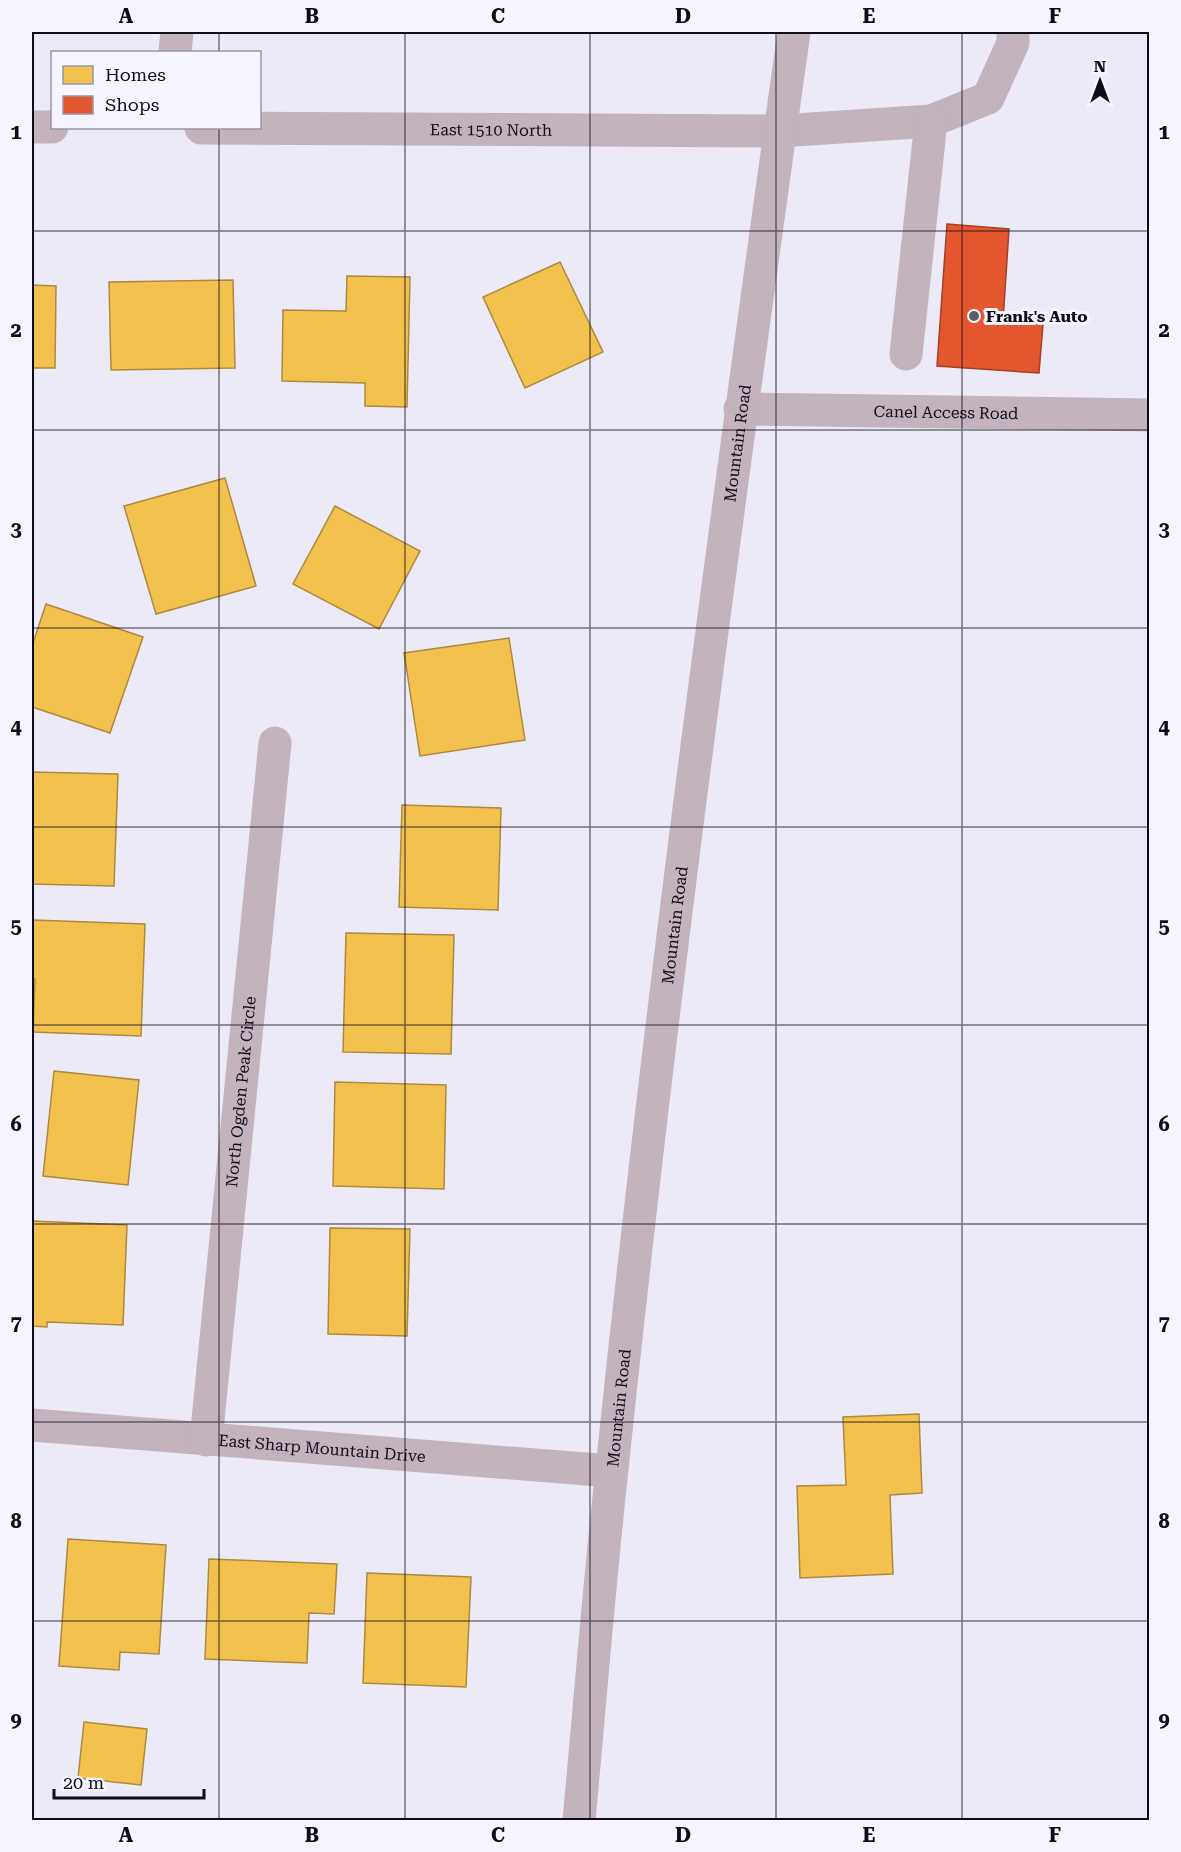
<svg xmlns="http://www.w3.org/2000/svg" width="1181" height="1852" font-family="'Roboto Serif',serif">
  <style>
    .homes { fill: #f2c14e; stroke: #ae8a3f; stroke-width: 1.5 }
    .shops { fill: #e4572e; stroke: #a44029; stroke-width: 1.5 }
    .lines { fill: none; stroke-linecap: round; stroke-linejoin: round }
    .minor { stroke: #c3b3bc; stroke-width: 33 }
    .grid { fill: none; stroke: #0e0b1c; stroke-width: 1.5; stroke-opacity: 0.55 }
    .poi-dot { fill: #5c5968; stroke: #f6f5ff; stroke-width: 2 }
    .labels { text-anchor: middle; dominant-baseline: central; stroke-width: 6; stroke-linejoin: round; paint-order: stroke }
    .street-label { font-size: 16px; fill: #0e0b1c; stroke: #f6f5ff }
    .poi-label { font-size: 16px; font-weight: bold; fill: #0e0b1c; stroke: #f6f5ff; text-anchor: start }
    .neatline { fill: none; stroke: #0e0b1c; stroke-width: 2 }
    .grid-label { font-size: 20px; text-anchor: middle; font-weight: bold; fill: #0e0b1c }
  </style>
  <rect width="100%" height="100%" fill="#eceaf6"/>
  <path class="homes" d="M560,262L603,352L525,388L483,297Z
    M347,276L410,277L407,407L365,406V383L282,381L283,310L346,311Z
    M233,280L235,368L111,370L109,282Z
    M32,285L56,286L55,368H32Z
    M225,478L256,586L156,614L124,506Z
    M335,506L420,551L379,629L293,584Z
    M46,604L143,637L110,733L32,707V646Z
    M509,638L525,740L420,756L404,653Z
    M32,772L118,774L114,886L32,884Z
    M402,805L501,808L498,910L399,907Z
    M32,920L145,924L141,1036L33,1032L35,979L32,978Z
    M346,933L454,935L451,1054L343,1052Z
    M54,1071L139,1080L128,1185L43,1176Z
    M335,1082L446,1085L444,1189L333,1186Z
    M32,1221L127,1225L123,1325L47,1322V1327L32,1326Z
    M330,1228L410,1229L407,1336L328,1334Z
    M919,1414L922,1493L890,1495L893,1574L800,1578L797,1486L846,1485L843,1417Z
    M68,1539L166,1545L159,1654L120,1652L119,1670L59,1666Z
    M209,1559L337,1564L334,1614L309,1613L307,1663L205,1659Z
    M367,1573L471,1577L466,1687L363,1683Z
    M84,1722L147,1729L141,1785L78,1778Z"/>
  <path class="shops" d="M947,224L1009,229L1003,321L1043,324L1039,373L937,366Z"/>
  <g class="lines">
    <g class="minor">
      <path d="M175,52L177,32"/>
      <path d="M32,127H52"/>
      <path id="s1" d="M201,128L780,131L931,121L988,98L1013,43V32"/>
      <path d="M906,354L931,121"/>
      <path id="s2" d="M740,409L1150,415"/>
      <path id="s3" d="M32,1425L611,1471"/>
      <path id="s4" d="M206,1440L275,743"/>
      <path id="s5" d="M579,1820C590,1703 599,1586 612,1469C662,988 727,510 794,32"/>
    </g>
  </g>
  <path class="grid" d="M219,32V52M405,32V1820M590,32V1820M776,32V1820M962,32V1820M219,128V1820M32,231H1150M32,430H1150M32,628H1150M32,827H1150M32,1025H1150M32,1224H1150M32,1422H1150M32,1621H1150"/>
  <circle class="poi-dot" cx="974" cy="316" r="6"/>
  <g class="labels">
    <g class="street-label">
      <text stroke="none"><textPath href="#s1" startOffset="290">East 1510 North</textPath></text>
      <text stroke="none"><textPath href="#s2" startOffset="206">Canel Access Road</textPath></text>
      <text stroke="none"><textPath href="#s5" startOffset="1386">Mountain Road</textPath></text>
      <text stroke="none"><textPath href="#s5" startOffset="900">Mountain Road</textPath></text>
      <text stroke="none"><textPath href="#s4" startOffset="350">North Ogden Peak Circle</textPath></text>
      <text stroke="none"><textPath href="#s5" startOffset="414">Mountain Road</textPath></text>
      <text stroke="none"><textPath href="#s3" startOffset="291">East Sharp Mountain Drive</textPath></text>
    </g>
    <g class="poi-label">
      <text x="986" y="316">Frank's Auto</text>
    </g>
  </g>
  <rect width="1181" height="1852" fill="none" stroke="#f6f5ff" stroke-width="66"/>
  <rect x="51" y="51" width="210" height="78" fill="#f6f5ff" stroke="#9997a4" stroke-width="1.5"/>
  <rect x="63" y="66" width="30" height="18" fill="#f2c14e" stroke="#9997a4" stroke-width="1.5"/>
  <text x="105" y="81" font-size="18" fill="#0e0b1c">Homes</text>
  <rect x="63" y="96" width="30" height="18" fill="#e4572e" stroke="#9997a4" stroke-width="1.5"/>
  <text x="105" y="111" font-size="18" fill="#0e0b1c">Shops</text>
  <g transform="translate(1100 81)" stroke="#f6f5ff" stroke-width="4.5" paint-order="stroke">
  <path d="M0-4.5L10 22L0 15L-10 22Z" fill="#0e0b1c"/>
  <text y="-9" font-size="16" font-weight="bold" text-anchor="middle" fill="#0e0b1c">N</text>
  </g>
  <path d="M54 1789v9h150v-9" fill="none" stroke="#0e0b1c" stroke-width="3"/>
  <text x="63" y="1789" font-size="18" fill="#0e0b1c" stroke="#f6f5ff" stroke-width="4.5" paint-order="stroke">20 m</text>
  <rect x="33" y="33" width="1115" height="1786" class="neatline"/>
  <g class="grid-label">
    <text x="126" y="23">A</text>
    <text x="312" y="23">B</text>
    <text x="498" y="23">C</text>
    <text x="683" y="23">D</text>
    <text x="869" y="23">E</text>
    <text x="1055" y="23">F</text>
    <text x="16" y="139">1</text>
    <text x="1164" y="139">1</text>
    <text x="16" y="337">2</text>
    <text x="1164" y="337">2</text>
    <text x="16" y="536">3</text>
    <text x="1164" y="536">3</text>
    <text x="16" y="734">4</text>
    <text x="1164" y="734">4</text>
    <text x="16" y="933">5</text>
    <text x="1164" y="933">5</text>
    <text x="16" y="1131">6</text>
    <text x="1164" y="1131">6</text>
    <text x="16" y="1330">7</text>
    <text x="1164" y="1330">7</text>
    <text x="16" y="1528">8</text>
    <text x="1164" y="1528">8</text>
    <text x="16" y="1727">9</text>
    <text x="1164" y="1727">9</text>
    <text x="126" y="1842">A</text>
    <text x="312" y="1842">B</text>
    <text x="498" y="1842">C</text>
    <text x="683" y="1842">D</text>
    <text x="869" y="1842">E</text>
    <text x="1055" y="1842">F</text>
  </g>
</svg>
